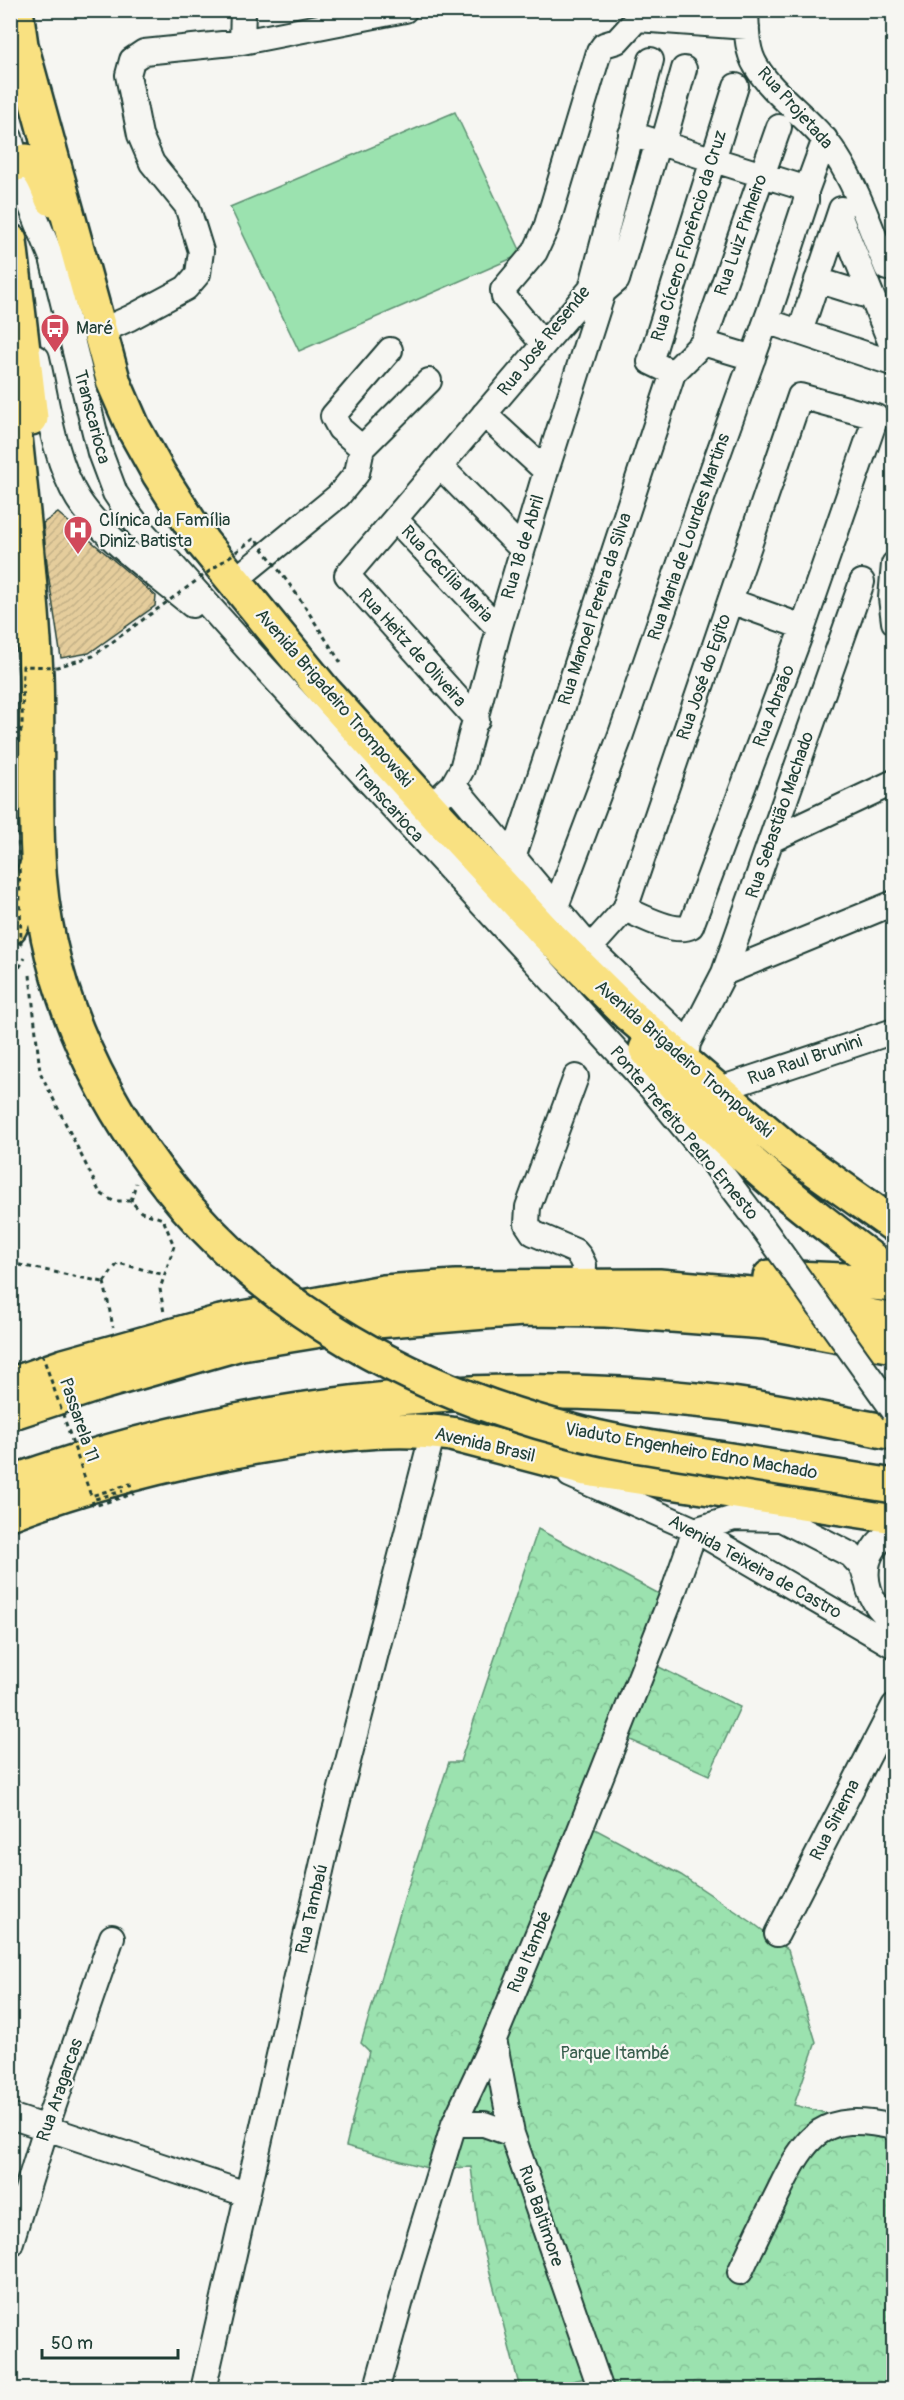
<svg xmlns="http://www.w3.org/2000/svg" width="904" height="2400" font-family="Pangolin,sans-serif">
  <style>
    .forest { fill: url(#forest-crowns); stroke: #5d9072; stroke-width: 1.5 }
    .pitch { fill: #9be2af; stroke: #5d9072; stroke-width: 1.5 }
    .building { fill: url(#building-hatch); stroke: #1f3d34; stroke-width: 1.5 }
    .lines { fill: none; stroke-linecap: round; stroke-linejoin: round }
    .minor-casing { stroke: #1f3d34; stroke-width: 28 }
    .highway-casing { stroke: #1f3d34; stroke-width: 38 }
    .path { stroke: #1f3d34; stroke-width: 3; stroke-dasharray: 4.5 4.5; stroke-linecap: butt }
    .minor { stroke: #f6f6f2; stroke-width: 24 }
    .highway { stroke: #f9e181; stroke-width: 33 }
    .minor-bridge-casing { stroke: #1f3d34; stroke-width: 28; stroke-linecap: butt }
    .highway-bridge-casing { stroke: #1f3d34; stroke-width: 38; stroke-linecap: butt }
    .path-bridge { stroke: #1f3d34; stroke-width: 3; stroke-dasharray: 4.5 4.5; stroke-linecap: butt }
    .minor-bridge { stroke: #f6f6f2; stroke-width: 24 }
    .highway-bridge { stroke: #f9e181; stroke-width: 33 }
    .labels { text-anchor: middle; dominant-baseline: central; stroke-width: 4.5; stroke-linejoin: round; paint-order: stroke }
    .street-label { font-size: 18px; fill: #1f3d34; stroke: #f6f6f2 }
    .poi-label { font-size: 18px; fill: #1f3d34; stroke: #f6f6f2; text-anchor: start }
    .park-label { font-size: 18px; fill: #385e4d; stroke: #f6f6f2 }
  </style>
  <defs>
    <pattern id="forest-crowns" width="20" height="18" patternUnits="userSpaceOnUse" patternTransform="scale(1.5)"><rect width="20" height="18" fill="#9be2af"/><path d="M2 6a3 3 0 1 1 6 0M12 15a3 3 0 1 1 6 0" fill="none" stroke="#85c397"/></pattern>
    <pattern id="building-hatch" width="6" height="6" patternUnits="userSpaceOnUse" patternTransform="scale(1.5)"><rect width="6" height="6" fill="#e5cd9c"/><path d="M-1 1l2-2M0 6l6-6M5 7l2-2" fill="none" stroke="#c4b187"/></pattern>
  </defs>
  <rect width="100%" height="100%" fill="#f6f6f2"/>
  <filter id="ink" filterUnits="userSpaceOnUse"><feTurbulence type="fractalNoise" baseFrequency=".0167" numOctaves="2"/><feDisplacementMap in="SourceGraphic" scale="12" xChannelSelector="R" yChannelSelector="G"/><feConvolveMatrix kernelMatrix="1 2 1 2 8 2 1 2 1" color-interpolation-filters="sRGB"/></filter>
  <g filter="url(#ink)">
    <path class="forest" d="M538,1529L663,1596L647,1661L740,1707L709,1775L626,1738L589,1826L681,1875L753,1923L788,1950L816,2042L794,2105L893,2130V2389H607L601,2374L542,2389H520L479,2230L471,2167L431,2169L346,2146L369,2051L361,2043L406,1893L449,1762H460Z"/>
    <path class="pitch" d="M455,112L522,254L299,351L230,207Z"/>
    <path class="building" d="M58,513L156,596L155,606L89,653L61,658L48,573L43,523Z"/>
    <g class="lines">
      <g class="minor-casing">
        <path id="minor" d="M746,11C747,29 746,50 756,66C774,97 815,121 836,155C858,189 871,230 887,268
          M242,42L243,10
          M631,134L798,186L806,191
          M10,138L25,192L52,258L100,453L115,493L127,511L144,533L252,654L651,1088L716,1166L763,1228
          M663,144L684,69
          M839,215L894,351
          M817,280L872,297
          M603,292L617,280L658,142
          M766,321L892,363L894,353
          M99,332L130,318L186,288L198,274L201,251L187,206L152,163L140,135L128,75L132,60L144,52L242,42L405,10
          M800,332L841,209
          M703,343L753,358
          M543,344L504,297L503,290L535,252L546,228L599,52L604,45L617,41L637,19L747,27
          M37,358C47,402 54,460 78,499C103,538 156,575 192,605
          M673,373L650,362L736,86
          M484,414L546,471
          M362,448L340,429L333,416L390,350
          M440,466L522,549
          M395,519L499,629
          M894,564L891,598L894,622
          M234,581L338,496L357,473L362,448L429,381
          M730,601L803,627
          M477,720L347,575L591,289L651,60
          M453,785L590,948L688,1043L686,1058
          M429,807L453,785L462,769L499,629L546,471L603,292L591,289
          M771,840L894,782
          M501,885L513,858L673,373L703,343L779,127
          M546,933L620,737L703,496L770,310L806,201V191L825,139
          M590,948L625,909L800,396L876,417L803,627L691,926C675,935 641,916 625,909
          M724,973L894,903
          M688,1043L724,973L862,582
          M576,1077L528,1207L527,1224L533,1233L575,1251L580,1257L584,1265L583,1285
          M717,1090L894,1031
          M570,1475L695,1530L894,1646
          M894,1532C855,1549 860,1601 894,1621
          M777,1934L894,1706
          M494,2039L512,2134L601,2390
          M10,2116L246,2194
          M454,2124H484L512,2134
          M10,2245L46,2128L112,1937
          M740,2272C752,2246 765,2219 778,2193C807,2133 823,2111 894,2127
          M379,2380L409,2271L454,2124L494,2039L563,1873L672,1596L695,1530L734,1518L781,1519L851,1555L863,1568L867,1582
          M203,2390L330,1831L433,1432"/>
      </g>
      <g class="highway-casing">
        <path id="highway" d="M16,10L21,45L114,383L134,429L159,474L203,543L324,691L429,807L546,933L629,1015L788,1150L894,1225
          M10,166L26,161C41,167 46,184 52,199
          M10,241L31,418
          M10,390C20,484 31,579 36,674C38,734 35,795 38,855C43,977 93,1091 169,1186
          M10,927L38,864
          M646,1049C710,1137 807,1212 894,1276
          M770,1277L843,1280L894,1285
          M10,1385L64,1366L221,1322L384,1292L456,1287L659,1286L762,1295L894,1321
          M10,1413L98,1384L241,1343L376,1321L523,1309L606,1310L765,1322L894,1346
          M10,1483C233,1404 471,1375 706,1401C769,1408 831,1421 894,1433
          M10,1513C90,1482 172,1462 256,1447C320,1436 386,1425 451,1434L586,1469L894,1516"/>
      </g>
      <path class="path" d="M30,975L40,1072L100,1193L113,1201H131L141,1212L163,1219L174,1246L160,1289L164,1313
        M10,983L25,958
        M131,1201L136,1183
        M10,1263L103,1282
        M104,1282L113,1327
        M104,1282L118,1263L165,1275"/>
      <use href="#minor" class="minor"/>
      <use href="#highway" class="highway"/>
      <g class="minor-bridge-casing">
        <path id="minor-bridge" d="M763,1228L894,1411"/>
      </g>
      <g class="highway-bridge-casing">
        <path id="highway-bridge" d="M169,1186C270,1313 416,1391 572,1431C615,1443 661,1449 705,1456C768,1466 831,1476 894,1486"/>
      </g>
      <path class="path-bridge" d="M10,767L22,727L23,666L57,667L93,656L255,538L298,596L341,663
        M10,777H17L21,943L10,963
        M42,1354L91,1496L130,1484L133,1494L94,1506L92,1500L123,1491"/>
      <use href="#minor-bridge" class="minor-bridge"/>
      <use href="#highway-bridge" class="highway-bridge"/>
    </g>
  </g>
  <defs>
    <g id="bus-pin" transform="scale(1.5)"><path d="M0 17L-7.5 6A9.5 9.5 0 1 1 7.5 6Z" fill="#d1495b" stroke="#f6f6f2"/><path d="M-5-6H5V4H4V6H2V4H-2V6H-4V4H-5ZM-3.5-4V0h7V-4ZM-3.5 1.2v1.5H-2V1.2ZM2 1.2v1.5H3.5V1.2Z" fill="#fff"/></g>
    <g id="hospital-pin" transform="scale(1.5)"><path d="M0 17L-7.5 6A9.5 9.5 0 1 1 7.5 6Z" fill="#d1495b" stroke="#f6f6f2"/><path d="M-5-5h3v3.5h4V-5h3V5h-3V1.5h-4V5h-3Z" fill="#fff"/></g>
  </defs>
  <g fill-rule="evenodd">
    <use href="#bus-pin" x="55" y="328"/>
    <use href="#hospital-pin" x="78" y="530"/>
  </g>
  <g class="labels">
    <g class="street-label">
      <text transform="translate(795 108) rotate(48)">Rua Projetada</text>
      <text transform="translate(741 235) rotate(-71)">Rua Luiz Pinheiro</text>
      <text transform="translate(689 236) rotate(-73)">Rua Cícero Florêncio da Cruz</text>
      <text transform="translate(544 341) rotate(-51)">Rua José Resende</text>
      <text transform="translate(92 417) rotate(75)">Transcarioca</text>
      <text transform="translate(689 537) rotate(-71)">Rua Maria de Lourdes Martins</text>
      <text transform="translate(523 547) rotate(-73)">Rua 18 de Abril</text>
      <text transform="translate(447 574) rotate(47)">Rua Cecília Maria</text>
      <text transform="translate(595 609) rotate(-72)">Rua Manoel Pereira da Silva</text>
      <text transform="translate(412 648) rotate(48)">Rua Heitz de Oliveira</text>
      <text transform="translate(704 677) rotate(-71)">Rua José do Egito</text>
      <text transform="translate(334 698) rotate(49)">Avenida Brigadeiro Trompowski</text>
      <text transform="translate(774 706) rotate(-69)">Rua Abraão</text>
      <text transform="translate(388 804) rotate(48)">Transcarioca</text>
      <text transform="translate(780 815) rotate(-71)">Rua Sebastião Machado</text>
      <text transform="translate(684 1059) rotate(41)">Avenida Brigadeiro Trompowski</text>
      <text transform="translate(805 1060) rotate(-19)">Rua Raul Brunini</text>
      <text transform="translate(684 1133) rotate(50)">Ponte Prefeito Pedro Ernesto</text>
      <text transform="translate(79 1420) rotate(71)">Passarela 11</text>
      <text transform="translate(485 1445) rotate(13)">Avenida Brasil</text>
      <text transform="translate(691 1451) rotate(10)">Viaduto Engenheiro Edno Machado</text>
      <text transform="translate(755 1567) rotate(29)">Avenida Teixeira de Castro</text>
      <text transform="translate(835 1820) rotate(-63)">Rua Siriema</text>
      <text transform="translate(312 1909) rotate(-77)">Rua Tambaú</text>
      <text transform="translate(530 1952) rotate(-67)">Rua Itambé</text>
      <text transform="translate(60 2090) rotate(-71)">Rua Aragarcas</text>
      <text transform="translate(541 2216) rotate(71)">Rua Baltimore</text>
    </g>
    <g class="poi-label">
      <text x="76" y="328">Maré</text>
      <text x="99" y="520">Clínica da Família<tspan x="99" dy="21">Diniz Batista</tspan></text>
    </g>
    <g class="park-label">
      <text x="615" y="2053">Parque Itambé</text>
    </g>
  </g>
  <rect width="904" height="2400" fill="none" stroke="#f6f6f2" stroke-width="36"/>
  <rect x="18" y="18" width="868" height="2364" fill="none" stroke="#1f3d34" stroke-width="2" filter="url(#ink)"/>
  <path d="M42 2349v9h136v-9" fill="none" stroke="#1f3d34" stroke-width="3"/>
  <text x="51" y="2349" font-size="18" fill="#1f3d34" stroke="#f6f6f2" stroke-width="4.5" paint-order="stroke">50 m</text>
</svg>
